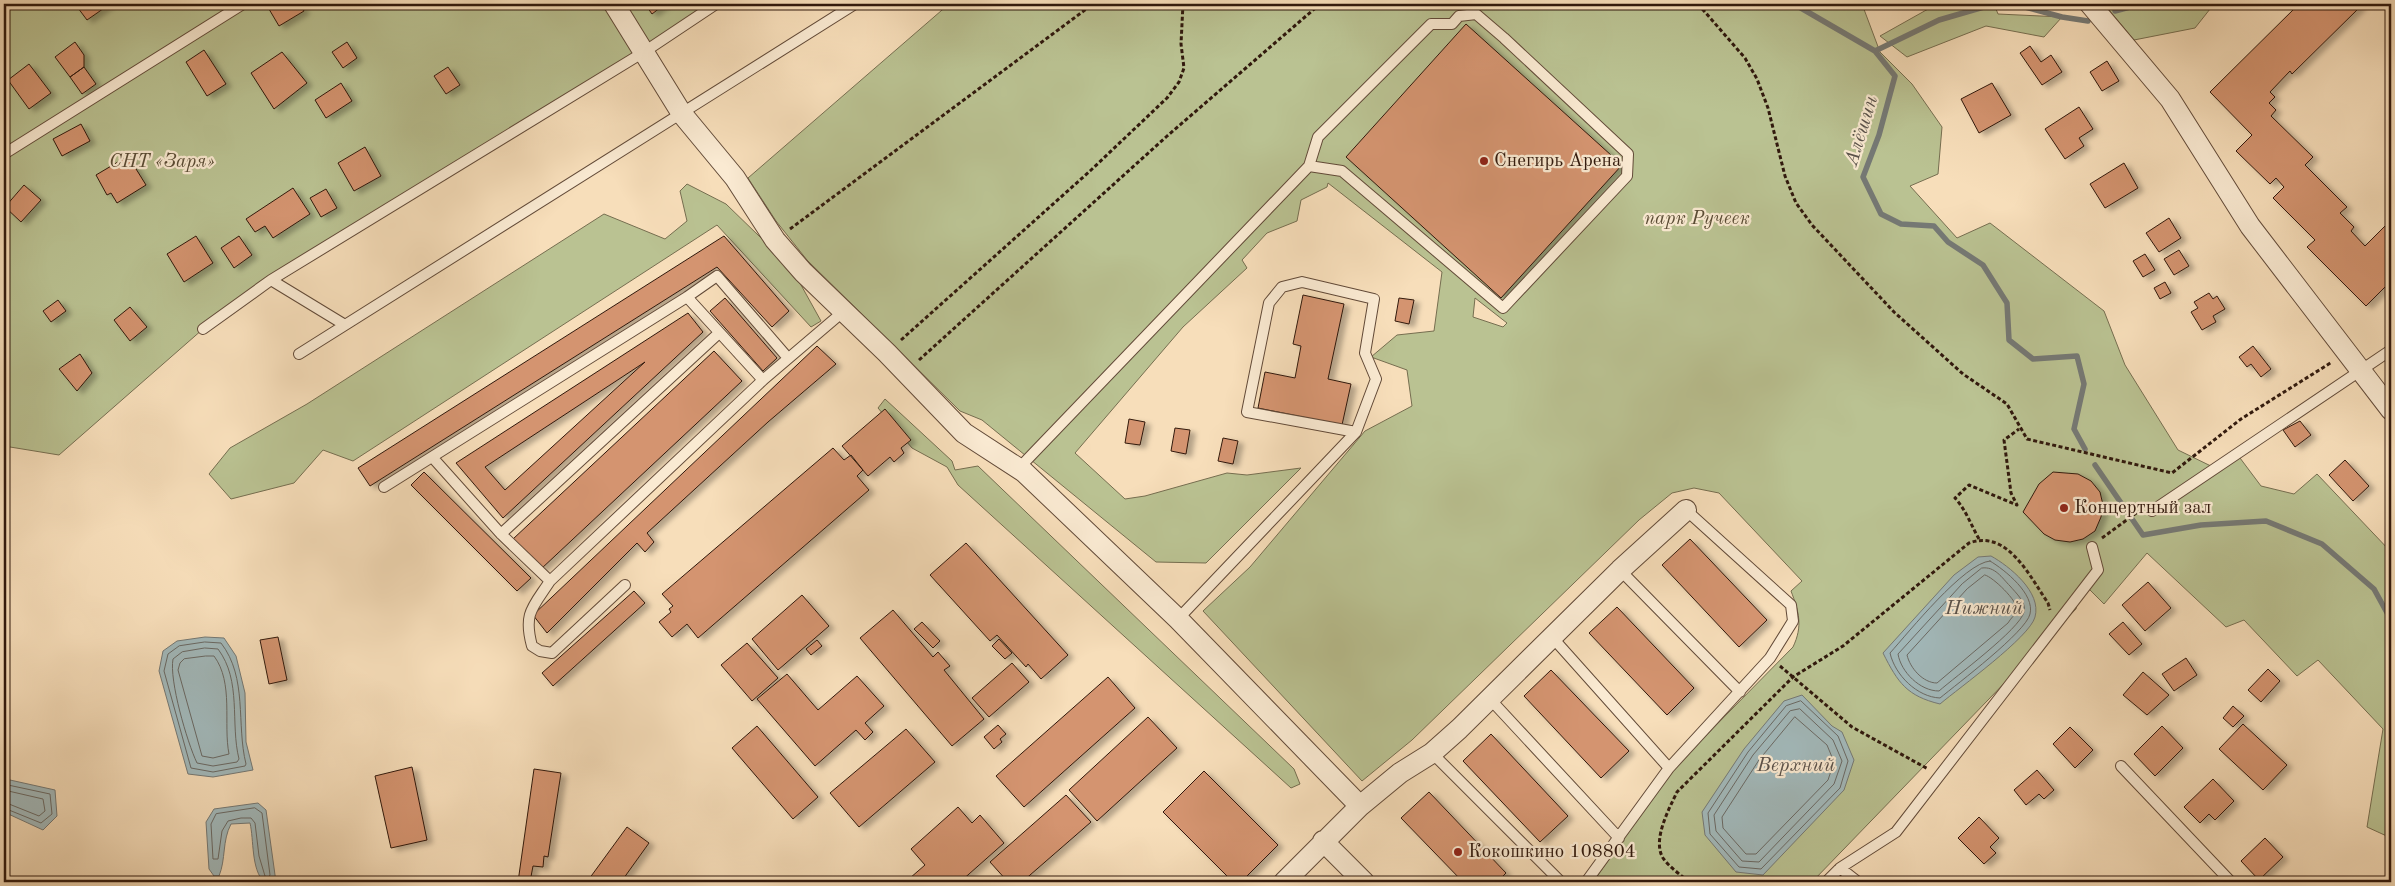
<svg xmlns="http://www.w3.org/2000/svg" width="2395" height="886" font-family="'Old Standard TT',serif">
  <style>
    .green { fill: #bac292; stroke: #766e50; fill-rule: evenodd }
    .water { fill: #a2b9bb; stroke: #757975 }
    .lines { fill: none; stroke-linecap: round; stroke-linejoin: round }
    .shore { stroke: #6a6964; stroke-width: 1 }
    .stream { stroke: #757975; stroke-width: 5.5 }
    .building { fill: #d49470; stroke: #31190d; fill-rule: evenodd; filter: url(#shadow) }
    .service-casing { stroke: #624a38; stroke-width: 12 }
    .minor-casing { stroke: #624a38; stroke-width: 22 }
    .path { stroke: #31190d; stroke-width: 3; stroke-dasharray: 4 2.5; stroke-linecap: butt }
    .service { stroke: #faead2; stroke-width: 10 }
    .minor { stroke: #faead2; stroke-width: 20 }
    .poi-dot { fill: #8f2418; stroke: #faead2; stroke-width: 2 }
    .labels { text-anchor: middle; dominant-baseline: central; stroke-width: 4.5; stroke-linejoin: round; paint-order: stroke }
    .poi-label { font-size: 19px; fill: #31190d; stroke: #faead2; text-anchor: start }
    .park-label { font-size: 19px; font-style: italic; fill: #5a4c35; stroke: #faead2 }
    .water-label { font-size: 20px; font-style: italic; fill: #59514a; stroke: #faead2 }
  </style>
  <defs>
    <filter id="shadow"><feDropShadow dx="5.5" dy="3" stdDeviation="2.5" flood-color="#0004"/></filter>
  </defs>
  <rect width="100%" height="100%" fill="#f7deba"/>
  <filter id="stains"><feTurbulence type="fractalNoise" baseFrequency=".004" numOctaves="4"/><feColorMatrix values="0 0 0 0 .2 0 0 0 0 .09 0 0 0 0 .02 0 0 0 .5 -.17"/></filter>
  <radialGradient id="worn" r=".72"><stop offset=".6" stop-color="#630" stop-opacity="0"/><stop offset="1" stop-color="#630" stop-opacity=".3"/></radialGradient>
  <path class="green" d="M4,4H720L203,329L59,455L4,446Z
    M949,4H1862L1880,52L1912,84L1942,127L1938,174L1910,186L1957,238L1990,223L2104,311L2125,365L2178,450L2217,469L2237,454L2261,486L2294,494L2317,474L2391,552V838L2367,827L2383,729L2318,660L2297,676L2244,620L2226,627L2147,553L2104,604L2082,582L2076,609L1812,882H1593L1672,770L1793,647C1803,626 1799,612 1791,591L1802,581L1719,493L1694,488L1672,493L1639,520L1412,740L1362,781L1203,611L1250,567L1365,431L1412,406L1407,370L1371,357L1397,335L1434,331L1442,272L1328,183L1327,187L1301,200L1297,221L1267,233L1242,260L1247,268L1183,327L1075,453L1125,499L1145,496L1227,473L1247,475L1301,468L1206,563L1156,562L982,420L960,411L807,260L776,221L748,178ZM1475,298L1507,323L1503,327L1473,317Z
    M1937,4H1994L1998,14L2062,17L2044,37L1986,26L1907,57L1880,36Z
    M2104,4H2214L2195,28L2134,40Z
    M687,184L726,204L791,267L821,321L811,327L717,225L353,461L323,450L294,483L231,499L209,474L230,448L307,404L604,214L665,239L687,221L680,191Z
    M885,399L952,461L955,470L978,466L1294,769L1300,784L1291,788L958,485L947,467L912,448L878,408Z"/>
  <path class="water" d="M1991,556C2009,566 2042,592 2035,617C2030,637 1959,688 1940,704C1907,696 1898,683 1883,653L1954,575L1978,557Z
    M205,637L224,638L236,656L245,693L246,742L253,770L213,777L188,774L159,671L163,651L177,641Z
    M1802,695L1832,726L1842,732L1854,760L1844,790L1763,875L1736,872L1705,835L1702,812L1744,749L1784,701Z
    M4,773L10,780L55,790L57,816L43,830L4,812Z
    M258,803L266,810L276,882H264C251,869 254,840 250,823L231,824C222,841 226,859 219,876H214L209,869L206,822L214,809Z"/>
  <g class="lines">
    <path class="shore" d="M1990,561C2005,570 2035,594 2030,614C2026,632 1957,684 1940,698C1917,697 1895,675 1890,653C1909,632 1964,563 1990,561Z
      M1982,568C1995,566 2002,578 2010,586C2016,593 2027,603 2024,612C2020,629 1955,677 1939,691C1920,691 1901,672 1898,654L1962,584Z
      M1985,575C1993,577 2018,601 2017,610C2016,614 2010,619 2008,623L1937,683C1923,683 1910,668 1907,655L1967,589Z
      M205,642L221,643C248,678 236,724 246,764L245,766L213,772L191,768L164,671L168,654L179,646Z
      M205,648L218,649C242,681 230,723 239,759L237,762L213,766L197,763C187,742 169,680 173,659L182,652Z
      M206,656H214C234,683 223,724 229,754L213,758L202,756L178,670L180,663L184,659Z
      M1801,701L1838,736L1848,761L1840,788L1761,869L1739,867L1710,834L1708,813L1748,752L1786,706Z
      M1800,709L1833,740L1842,761L1834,784L1759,862L1742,861L1716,831L1714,815L1753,755L1790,711Z
      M1795,717L1827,745L1834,762L1828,780L1756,854H1746L1723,828L1722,817L1759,760Z
      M4,781L8,785L50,794L52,814L41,823L4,808
      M4,790L43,799L45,811L39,816L4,802
      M255,808L262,813L270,875L268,878L265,876L259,856L255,823L251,818H241L228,821L222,831L218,859H213L211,824L216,814Z"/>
    <path class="stream" d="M1794,4L1875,51L1895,76L1879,135L1863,177L1881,214L1901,224L1934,226L1948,242L1983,265L2007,303L2009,340L2033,359L2077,356L2084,384L2074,429L2085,449
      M2014,4L2062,17L2088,21
      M2115,11L2141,4
      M1875,51L1939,20L1994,4
      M2095,465L2143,535L2201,525L2266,521L2322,544L2374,589L2391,620"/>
  </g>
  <path class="building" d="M75,4H110L87,20Z
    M266,4H300L304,11L279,26Z
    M645,4H665L652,14Z
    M2299,4H2359L2361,6L2292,74L2290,71L2270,92L2275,97L2269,103L2276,110L2271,116L2313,157L2305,165L2347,207L2340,213L2354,227L2351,231L2365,246L2391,220V281L2366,306L2307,247L2315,240L2273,198L2284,187L2276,178L2270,184L2236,151L2252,135L2210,92Z
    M1466,24L1622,165L1501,298L1346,157Z
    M75,42L84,55V67L70,77L55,57Z
    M347,42L357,58L343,68L332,52Z
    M2030,46L2041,62L2051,55L2062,72L2042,85L2020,53Z
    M204,50L226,84L207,96L186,62Z
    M282,52L307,83L274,109L251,73Z
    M2107,61L2119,81L2102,91L2090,72Z
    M29,64L51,93L29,109L8,80Z
    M84,67L96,84L82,94L70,77Z
    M448,67L460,85L446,94L434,76Z
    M341,83L352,101L326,118L315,100Z
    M1992,83L2011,115L1979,133L1961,99Z
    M2079,107L2093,129L2079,138L2084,146L2065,159L2045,129Z
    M81,124L90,141L62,156L53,139Z
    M365,147L381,176L354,191L338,163Z
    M128,156L146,185L117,203L111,193L107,195L96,175Z
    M2124,163L2138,188L2105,208L2090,184Z
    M24,185L41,200L21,222L5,207Z
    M293,188L310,214L273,238L265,226L255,232L246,219Z
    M326,189L337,208L321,217L310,198Z
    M2169,218L2181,238L2159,252L2146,233Z
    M196,236L213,263L184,282L167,254Z
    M239,236L252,255L234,268L221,248Z
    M724,236L789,311L772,327L717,267L370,486L358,468Z
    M2179,250L2189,266L2174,275L2164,259Z
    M2145,254L2155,270L2143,277L2133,261Z
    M2165,282L2171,293L2160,299L2154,288Z
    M2209,293L2213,299L2217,296L2225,309L2213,316L2216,322L2202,330L2191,312L2198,308L2194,302Z
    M1303,295L1344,304L1328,379L1351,384L1342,425L1258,408L1265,372L1295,378L1301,346L1293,344Z
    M725,298L777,358L763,371L710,311Z
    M1399,298L1414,300L1409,324L1395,321Z
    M58,300L66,311L51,322L43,311Z
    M130,307L147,327L130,341L114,320Z
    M688,313L703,332L503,518L456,463ZM645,362L505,490L485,467Z
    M817,346L836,364L768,422L647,533L654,542L645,552L637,543L547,633L533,615Z
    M2253,346L2271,369L2261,377L2251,364L2247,367L2239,357Z
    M714,351L742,381L541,569L513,539Z
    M80,354L92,373L77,391L59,369Z
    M885,409L911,440L901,448L904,453L894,462L890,457L868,476L842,446Z
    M1129,419L1145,422L1140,445L1125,443Z
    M2300,421L2311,435L2295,447L2283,430Z
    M1175,428L1190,430L1186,454L1171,451Z
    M1223,438L1238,441L1233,464L1218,461Z
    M833,448L844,460L851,455L863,470L857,476L869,490L698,638L687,624L672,637L659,622L671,612L669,609L673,606L662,594Z
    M2345,460L2369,486L2353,501L2329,475Z
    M424,472L531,578L517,591L411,485Z
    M2053,472L2078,474L2091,481L2100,492L2103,505L2101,517L2095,531L2083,539L2070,542L2055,540L2044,534L2023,512L2039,484Z
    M1690,539L1767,620L1739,647L1662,565Z
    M966,543L1068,655L1041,679L1028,664L1026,667L997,635L990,641L930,575Z
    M2148,582L2171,608L2145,631L2122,605Z
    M634,591L645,603L553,686L542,673Z
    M802,595L829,626L778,670L752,639Z
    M1617,607L1694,688L1667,715L1589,633Z
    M893,610L933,657L938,652L950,666L944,670L984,719L952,746L860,638Z
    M922,622L940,641L933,648L914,629Z
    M2123,622L2142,644L2129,655L2109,634Z
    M278,637L287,680L269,684L260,640Z
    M999,639L1012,653L1005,659L992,646Z
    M817,640L822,646L811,655L806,649Z
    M747,643L778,678L752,701L721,665Z
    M2186,658L2197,675L2174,691L2162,674Z
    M1012,663L1029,682L989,717L972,698Z
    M2268,669L2280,681L2261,702L2248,690Z
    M1551,670L1629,751L1601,778L1524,696Z
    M2143,672L2169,695L2147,715L2123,695Z
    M787,674L818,710L857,676L884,706L865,723L873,732L865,740L856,730L815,766L757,699Z
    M1108,677L1135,708L1024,807L996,776Z
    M2233,706L2244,716L2233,727L2223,718Z
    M1148,717L1177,748L1097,821L1069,790Z
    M2243,724L2287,765L2263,790L2219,749Z
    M998,725L1006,734L1000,739L1002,742L994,749L984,737Z
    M757,726L818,797L793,819L732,748Z
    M2162,726L2183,748L2155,776L2134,754Z
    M2070,727L2093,750L2075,768L2053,744Z
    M906,729L935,762L859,827L830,793Z
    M1491,734L1568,816L1540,842L1463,761Z
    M412,767L427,840L391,848L375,776Z
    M534,769L561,773L548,857L544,856L543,867L533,866L530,882H518Z
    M2037,770L2054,790L2044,799L2039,794L2026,805L2014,790Z
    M1204,771L1278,845L1241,882H1233L1163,812Z
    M2213,779L2234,801L2215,820L2209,814L2200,823L2184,807Z
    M1429,792L1506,873L1497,882H1463L1401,818Z
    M1066,795L1091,822L1022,882H1008L990,862Z
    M958,807L972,823L980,815L1004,843L960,882H914L910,878L925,865L911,849Z
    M1979,817L1999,838L1990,847L1996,853L1984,864L1958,838Z
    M627,827L649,843L621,882H594L589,879Z
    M2265,838L2283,857L2259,880L2241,861Z"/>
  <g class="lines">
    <g class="service-casing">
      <path id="service" d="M4,154L243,4
        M271,280L345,325
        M687,297L763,380
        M203,329L271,280L644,52L716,4
        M299,354L855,4
        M433,458L501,534L550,581
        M1019,468L1309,166L1318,137L1431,24H1452L1459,16L1476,14L1504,38L1628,154L1627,176L1503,308L1342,171L1309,166
        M384,487L687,297L717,276L788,358
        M2152,511L2391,350
        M501,534L719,333
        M1620,570L1740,692
        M625,585L552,653L540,651L532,646C523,613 533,607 550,581L763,380L844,311
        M1178,619L1356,432L1376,379L1365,353L1374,299L1302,282L1282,287L1269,303L1247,412L1356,432
        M1552,637L1669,768
        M1490,699L1619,838
        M1432,753L1561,882
        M2121,766L2231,882
        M1840,868L1896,832L2098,570L2092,547
        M1586,882L1669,768L1770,658L1793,621L1791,605L1686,510
        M1826,882L1840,868L1858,882"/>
    </g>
    <g class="minor-casing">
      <path id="minor" d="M614,4L682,114L735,178L775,240L803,272L887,353L964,433L1024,472L1178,619L1360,806
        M2090,4L2170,99L2250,226L2391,410
        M1323,841L1364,882
        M1284,882L1360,806L1400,773L1432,753L1459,729L1620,570L1686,510"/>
    </g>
    <path class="path" d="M1698,4L1745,58L1757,79L1768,108L1785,176L1796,203L1812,225L1894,312L1963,374L2007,404L2027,439L2172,473L2241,419L2332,362
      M790,229L1093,4
      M901,340L1090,171L1167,98L1179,82L1184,68L1181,44L1183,4
      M919,360L1166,137L1320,4
      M2102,538L2139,511
      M1979,539C1971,525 1966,510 1955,498L1969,485L2017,505L2011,493L2004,440L2019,429
      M1780,666L1852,727L1928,769
      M1689,882C1681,875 1669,867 1663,858C1652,840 1669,809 1677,792L1793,677L1843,646L1969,543C2008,529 2030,577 2048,603L2050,610"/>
    <use href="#service" class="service"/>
    <use href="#minor" class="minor"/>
  </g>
  <g class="poi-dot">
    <circle cx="1484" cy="161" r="5"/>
    <circle cx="2064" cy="508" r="5"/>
    <circle cx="1458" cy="852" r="5"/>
  </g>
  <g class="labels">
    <g class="poi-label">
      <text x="1494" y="161">Снегирь Арена</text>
      <text x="2074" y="508">Концертный зал</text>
      <text x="1468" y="852">Кокошкино 108804</text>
    </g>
    <g class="park-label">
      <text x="162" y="162">СНТ «Заря»</text>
      <text x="1697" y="219">парк Ручеек</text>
    </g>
    <g class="water-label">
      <text transform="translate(1862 131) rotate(-73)">Алёшин</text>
      <text x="1984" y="609">Нижний</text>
      <text x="1796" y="766">Верхний</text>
    </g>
  </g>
  <rect width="2395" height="886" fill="none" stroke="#f7deba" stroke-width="20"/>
  <rect x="5" y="5" width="2385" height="876" fill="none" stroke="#31190d" stroke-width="2.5"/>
  <rect x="10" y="10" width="2375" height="866" fill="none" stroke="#31190d"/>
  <rect width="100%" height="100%" filter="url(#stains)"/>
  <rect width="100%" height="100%" fill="url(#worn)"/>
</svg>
